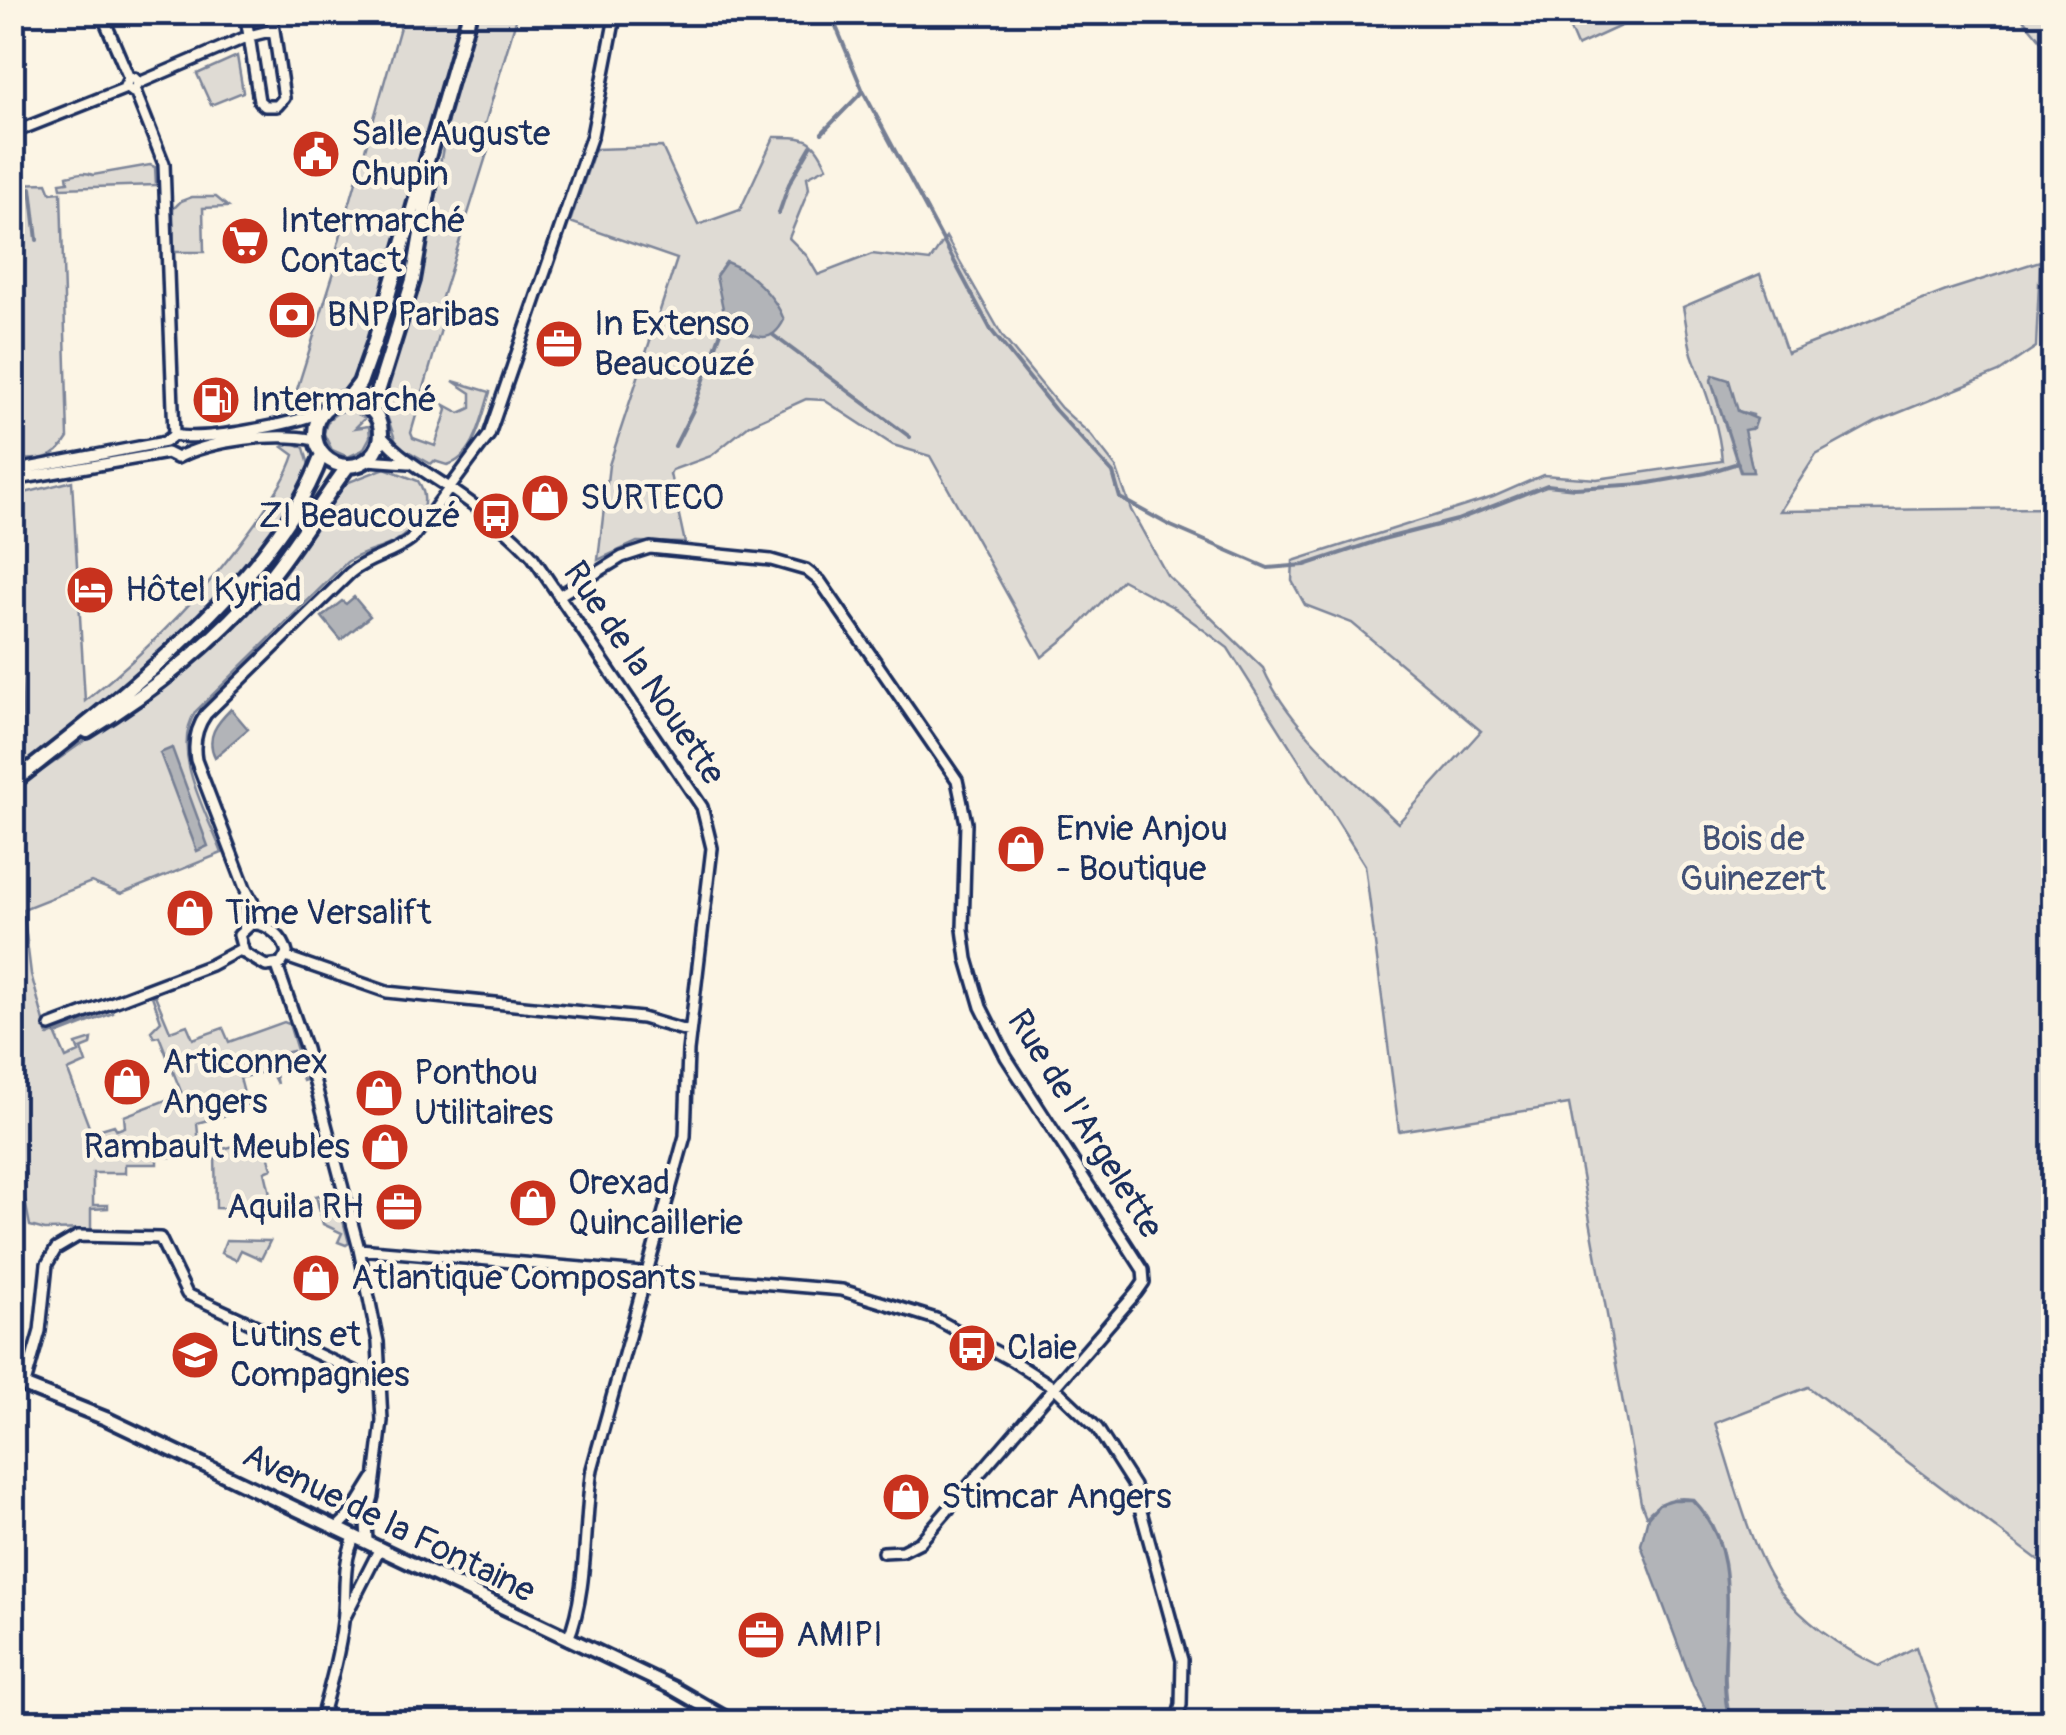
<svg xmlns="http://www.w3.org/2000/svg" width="2066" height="1735" font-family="Pangolin,sans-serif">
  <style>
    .green { fill: #dfdbd4; stroke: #7d8599; stroke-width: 2.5; fill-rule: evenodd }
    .water { fill: #b2b4b8; stroke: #767f94; stroke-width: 2.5 }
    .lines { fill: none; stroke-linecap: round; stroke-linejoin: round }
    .stream { stroke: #767f94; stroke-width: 4 }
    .minor-casing { stroke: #1b2f5e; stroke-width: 16 }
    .tertiary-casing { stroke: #1b2f5e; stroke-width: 19 }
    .secondary-casing { stroke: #1b2f5e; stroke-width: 20 }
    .minor { stroke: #fcf5e5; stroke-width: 9 }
    .tertiary { stroke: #fcf5e5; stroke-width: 11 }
    .secondary { stroke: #fcf5e5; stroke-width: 12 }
    .labels { text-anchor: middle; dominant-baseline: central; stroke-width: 9; stroke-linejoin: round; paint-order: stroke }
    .poi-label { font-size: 35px; fill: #1b2f5e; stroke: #fcf5e5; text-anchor: start }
    .street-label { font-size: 35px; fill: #1b2f5e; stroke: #fcf5e5 }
    .park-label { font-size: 35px; fill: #425176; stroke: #fcf5e5 }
  </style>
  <rect width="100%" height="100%" fill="#fcf5e5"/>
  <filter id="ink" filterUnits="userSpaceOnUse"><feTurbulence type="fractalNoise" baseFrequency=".01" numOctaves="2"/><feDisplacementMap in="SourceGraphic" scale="20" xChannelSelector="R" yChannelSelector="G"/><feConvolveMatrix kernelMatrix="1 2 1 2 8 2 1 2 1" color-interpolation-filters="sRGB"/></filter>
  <g filter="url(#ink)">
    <path class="green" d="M404,13H463L384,296L358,375L346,388L327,395L305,413L290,415L288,408L295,396L340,253L337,248Z
      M476,13H518L479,144L489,145L488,150L438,310L443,312L444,319L411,433L413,438L435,446L447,410L445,405L460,413L471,408V393L453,381L490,392C482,417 475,458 447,465L434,461L431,464L397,445L381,399L425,249L450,108Z
      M1563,13H1649L1577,46Z
      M2018,13H2053V55Z
      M237,56L243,92L211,105L197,74Z
      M774,137C806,137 813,136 827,167L807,177L809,189L789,238L807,256L818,275L872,254L930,261L946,237L1003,337L1061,408L1091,435L1116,467L1131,510L1167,575L1263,668C1288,727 1352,779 1398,823L1481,731L1352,623L1305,605L1292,581L1293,561L1493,497L1543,475L1597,479L1722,461C1719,423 1705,390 1692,354C1688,339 1686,322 1683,307L1760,274L1787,353L1946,291L2040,261L2036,347L1999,372L1876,422L1816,455L1780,511L2053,508V1571L1808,1387L1715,1423C1732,1471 1750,1552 1780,1591C1806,1624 1842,1648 1879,1666L1916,1647L1942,1722H1731C1712,1647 1754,1561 1693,1499C1672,1496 1661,1500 1646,1516L1641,1503L1569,1104L1399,1131L1365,865L1228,648L1173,607L1122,580L1075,630L1042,657L930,456L893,445L824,400L806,399L749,425L711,456L672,470L670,474L685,543L637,542L598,560L609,465L677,259L570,222L595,149L662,147L698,225L740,210ZM1711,381L1738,411L1753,415L1751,429H1743L1753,472H1740Z
      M150,165L155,167L156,185L61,188L60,183L68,182L67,176C75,174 84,171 93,175Z
      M47,183L51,193L61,192L68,438C54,462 38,460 13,459V184Z
      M192,197H216L228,207L203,208L204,252H174L173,209L181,201Z
      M350,410L365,418L355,428L369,426L370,437L363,450L348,457L332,450L324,434C326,419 335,411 350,410Z
      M292,442L304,448L309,465L299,486L303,489C274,532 244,573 208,610C149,671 79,722 13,774V758L24,749L13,496L72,481L85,701C150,649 208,590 256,522C270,501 287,478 294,455L283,447Z
      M385,468L418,481C434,504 416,530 394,542C379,550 362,552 347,562L196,711C169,751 207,813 222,853L121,894L91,882L23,909L31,974L48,1036L112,1010L113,1013L56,1035L66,1058L79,1052L76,1044L92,1039L91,1045L81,1049L86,1063L68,1071L91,1132L114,1125L117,1130L125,1127L124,1116L182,1094L159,1036L154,1037L151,1031L161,1021L152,996L155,995L170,1031L187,1025L193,1039L223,1028L229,1042L284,1022L289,1024L306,1080L303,1081L293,1051L271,1056L277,1084L270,1070L240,1078L248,1109L197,1123L200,1157H157V1164H125V1173H93V1205H108V1208L91,1209V1229L45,1230L30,1226L13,1138V791L153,693L225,630L341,485Z
      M264,1138L272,1169L265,1172L272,1202L283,1200L286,1210L216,1208L215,1151Z
      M335,1191L349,1243L346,1245L338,1242L342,1233L323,1224L316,1196Z
      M226,1240L270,1241L261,1259L241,1250L236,1260L221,1253Z"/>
    <path class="water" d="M726,262C749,270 776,297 784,320C771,346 756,337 735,327L721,332L724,313L716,276Z
      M1713,375L1729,380L1738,411L1757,419L1754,428L1744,430L1753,472H1741L1711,380Z
      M354,597L370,616L341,640L322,617L342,601L346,604Z
      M231,709L248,729L215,757C205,737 217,723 231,709Z
      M172,748L208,846L197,851L160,753Z
      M1672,1500H1692C1753,1562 1711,1648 1729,1722H1718L1706,1709L1693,1685L1641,1545L1648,1517L1659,1504Z"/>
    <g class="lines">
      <path class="stream" d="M863,91L991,330L1055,410L1113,473L1120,498L1171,526L1268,568L1305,565L1383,539L1457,520L1547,485L1575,488L1643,484L1706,473L1738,463
        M822,133L863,91L830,12
        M31,188L37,240
        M779,213L789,184L811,146
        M773,335L910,437
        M675,446L693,410L721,332"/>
      <g class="minor-casing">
        <path id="minor" d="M101,12L129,78H134L139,83L133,92L125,86L129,78
          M245,12L249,36L274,30L271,12
          M139,83L249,36L259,101L265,106H277L284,98L274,30
          M135,91L164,164L174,435
          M12,133L126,88
          M380,434C399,457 424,471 448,487C477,507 509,530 532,556L702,807L712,848L688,1051L685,1136L592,1469C584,1521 588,1592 568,1639
          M367,460L409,463
          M12,471L165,442L174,435C204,442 292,424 322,412
          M12,480L167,453L177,458C211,440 276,432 315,440
          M560,595L622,557L650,548L771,560L806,570L820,581L957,780L966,823L963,929L967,959L981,1007L1006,1057L1143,1270L1144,1282L1137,1292L920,1542L902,1551L883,1552
          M251,924C267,922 284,938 287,953L281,964L266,966L244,953L239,935Z
          M266,926L245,888L196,760C193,743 196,728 206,714L350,573C369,557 392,555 411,540L489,435L592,135L616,12
          M244,928L248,912L246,895
          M286,957L387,992L642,1018L690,1032
          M277,966L306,1049L359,1249L378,1342L382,1421L373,1496L366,1521L367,1542
          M50,1026L211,965L241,949
          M359,1249L842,1290L936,1319L1011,1360L1055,1388L1097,1428L1134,1486L1182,1660L1181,1705L1176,1722
          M25,1384L40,1331L47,1264L56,1249L78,1236L160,1238L187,1294L380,1383
          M337,1528L352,1513L373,1479
          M345,1617L380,1548
          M320,1722C329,1689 339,1656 343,1622C347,1591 341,1565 355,1536"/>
      </g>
      <g class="tertiary-casing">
        <path id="tertiary" d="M12,1381L107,1419L673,1688L732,1722"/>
      </g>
      <g class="secondary-casing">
        <path id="secondary" d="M347,400L360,383L375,341L470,12
          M315 433a33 33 0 1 1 66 0a33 33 0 1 1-66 0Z
          M372,411L413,280L430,182
          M87,731C156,689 216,641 268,579C297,544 320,503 348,466
          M12,783C112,706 281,574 322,454"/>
      </g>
      <use href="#minor" class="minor"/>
      <use href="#tertiary" class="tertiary"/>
      <use href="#secondary" class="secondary"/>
    </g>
  </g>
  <defs>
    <g id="civic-disc" transform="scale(2.5)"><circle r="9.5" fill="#c8321e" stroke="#fcf5e5"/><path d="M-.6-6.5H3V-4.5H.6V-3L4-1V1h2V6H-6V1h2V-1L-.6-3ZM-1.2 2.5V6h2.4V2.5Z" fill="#fff"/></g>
    <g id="supermarket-disc" transform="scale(2.5)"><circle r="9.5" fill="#c8321e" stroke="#fcf5e5"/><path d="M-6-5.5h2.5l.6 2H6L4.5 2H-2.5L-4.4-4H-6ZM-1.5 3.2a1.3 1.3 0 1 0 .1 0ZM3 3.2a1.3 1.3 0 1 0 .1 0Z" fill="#fff"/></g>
    <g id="bank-disc" transform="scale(2.5)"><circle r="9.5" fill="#c8321e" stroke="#fcf5e5"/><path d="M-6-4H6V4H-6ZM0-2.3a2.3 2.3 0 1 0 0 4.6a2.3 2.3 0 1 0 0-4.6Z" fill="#fff"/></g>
    <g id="office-disc" transform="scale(2.5)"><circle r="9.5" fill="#c8321e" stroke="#fcf5e5"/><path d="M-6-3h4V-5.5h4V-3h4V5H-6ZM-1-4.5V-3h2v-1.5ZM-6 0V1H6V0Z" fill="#fff"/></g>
    <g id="fuel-disc" transform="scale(2.5)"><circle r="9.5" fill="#c8321e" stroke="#fcf5e5"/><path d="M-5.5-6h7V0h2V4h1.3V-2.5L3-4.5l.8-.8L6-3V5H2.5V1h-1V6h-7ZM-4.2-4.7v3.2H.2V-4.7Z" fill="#fff"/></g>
    <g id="shop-disc" transform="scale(2.5)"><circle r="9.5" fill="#c8321e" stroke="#fcf5e5"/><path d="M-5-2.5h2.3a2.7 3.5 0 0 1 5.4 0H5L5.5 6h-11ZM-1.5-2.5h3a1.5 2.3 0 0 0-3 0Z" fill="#fff"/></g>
    <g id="bus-disc" transform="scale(2.5)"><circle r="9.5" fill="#c8321e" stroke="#fcf5e5"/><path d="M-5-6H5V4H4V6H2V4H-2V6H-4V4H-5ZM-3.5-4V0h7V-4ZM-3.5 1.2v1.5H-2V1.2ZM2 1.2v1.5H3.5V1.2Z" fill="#fff"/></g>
    <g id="hotel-disc" transform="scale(2.5)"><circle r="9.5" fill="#c8321e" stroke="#fcf5e5"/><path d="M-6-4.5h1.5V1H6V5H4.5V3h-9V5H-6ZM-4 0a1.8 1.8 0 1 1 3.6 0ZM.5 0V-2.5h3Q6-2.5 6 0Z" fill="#fff"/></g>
    <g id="school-disc" transform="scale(2.5)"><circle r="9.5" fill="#c8321e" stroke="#fcf5e5"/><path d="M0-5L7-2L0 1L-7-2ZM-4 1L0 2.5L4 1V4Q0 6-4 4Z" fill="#fff"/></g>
  </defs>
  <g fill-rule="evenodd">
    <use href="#civic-disc" x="316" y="154"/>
    <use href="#supermarket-disc" x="245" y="241"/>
    <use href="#bank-disc" x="292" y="315"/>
    <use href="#office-disc" x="559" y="344"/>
    <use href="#fuel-disc" x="216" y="400"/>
    <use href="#shop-disc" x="545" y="498"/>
    <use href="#bus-disc" x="496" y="516"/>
    <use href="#hotel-disc" x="90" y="590"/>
    <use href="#shop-disc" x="1021" y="849"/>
    <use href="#shop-disc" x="190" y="913"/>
    <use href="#shop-disc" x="127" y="1082"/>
    <use href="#shop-disc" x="379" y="1093"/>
    <use href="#shop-disc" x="385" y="1147"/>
    <use href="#shop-disc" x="533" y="1203"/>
    <use href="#office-disc" x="399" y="1207"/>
    <use href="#shop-disc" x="316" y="1278"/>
    <use href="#bus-disc" x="972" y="1348"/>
    <use href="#school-disc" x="195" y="1355"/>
    <use href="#shop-disc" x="906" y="1497"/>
    <use href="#office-disc" x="761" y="1635"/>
  </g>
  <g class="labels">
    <g class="poi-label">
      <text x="351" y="134">Salle Auguste<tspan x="351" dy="40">Chupin</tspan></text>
      <text x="280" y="221">Intermarché<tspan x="280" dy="40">Contact</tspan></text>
      <text x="327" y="315">BNP Paribas</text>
      <text x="594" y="324">In Extenso<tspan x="594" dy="40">Beaucouzé</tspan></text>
      <text x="251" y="400">Intermarché</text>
      <text x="580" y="498">SURTECO</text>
      <text x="461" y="516" text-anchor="end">ZI Beaucouzé</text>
      <text x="125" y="590">Hôtel Kyriad</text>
      <text x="1056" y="829">Envie Anjou<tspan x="1056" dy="40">- Boutique</tspan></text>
      <text x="225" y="913">Time Versalift</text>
      <text x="162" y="1062">Articonnex<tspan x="162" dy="40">Angers</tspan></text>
      <text x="414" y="1073">Ponthou<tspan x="414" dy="40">Utilitaires</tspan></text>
      <text x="350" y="1147" text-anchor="end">Rambault Meubles</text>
      <text x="568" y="1183">Orexad<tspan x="568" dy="40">Quincaillerie</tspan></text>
      <text x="364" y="1207" text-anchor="end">Aquila RH</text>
      <text x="351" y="1278">Atlantique Composants</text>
      <text x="230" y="1335">Lutins et<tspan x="230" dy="40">Compagnies</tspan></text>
      <text x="1007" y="1348">Claie</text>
      <text x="941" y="1497">Stimcar Angers</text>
      <text x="796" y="1635">AMIPI</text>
    </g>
    <g class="street-label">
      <text transform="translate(644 673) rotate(56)">Rue de la Nouette</text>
      <text transform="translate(1085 1124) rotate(58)">Rue de l'Argelette</text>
      <text transform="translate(389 1523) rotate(26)">Avenue de la Fontaine</text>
    </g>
    <g class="park-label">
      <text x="1753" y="839">Bois de<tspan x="1753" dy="40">Guinezert</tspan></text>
    </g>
  </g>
  <rect width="2066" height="1735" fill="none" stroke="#fcf5e5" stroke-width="50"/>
  <rect x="25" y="25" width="2016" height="1685" fill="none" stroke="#1b2f5e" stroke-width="4" filter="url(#ink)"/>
</svg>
